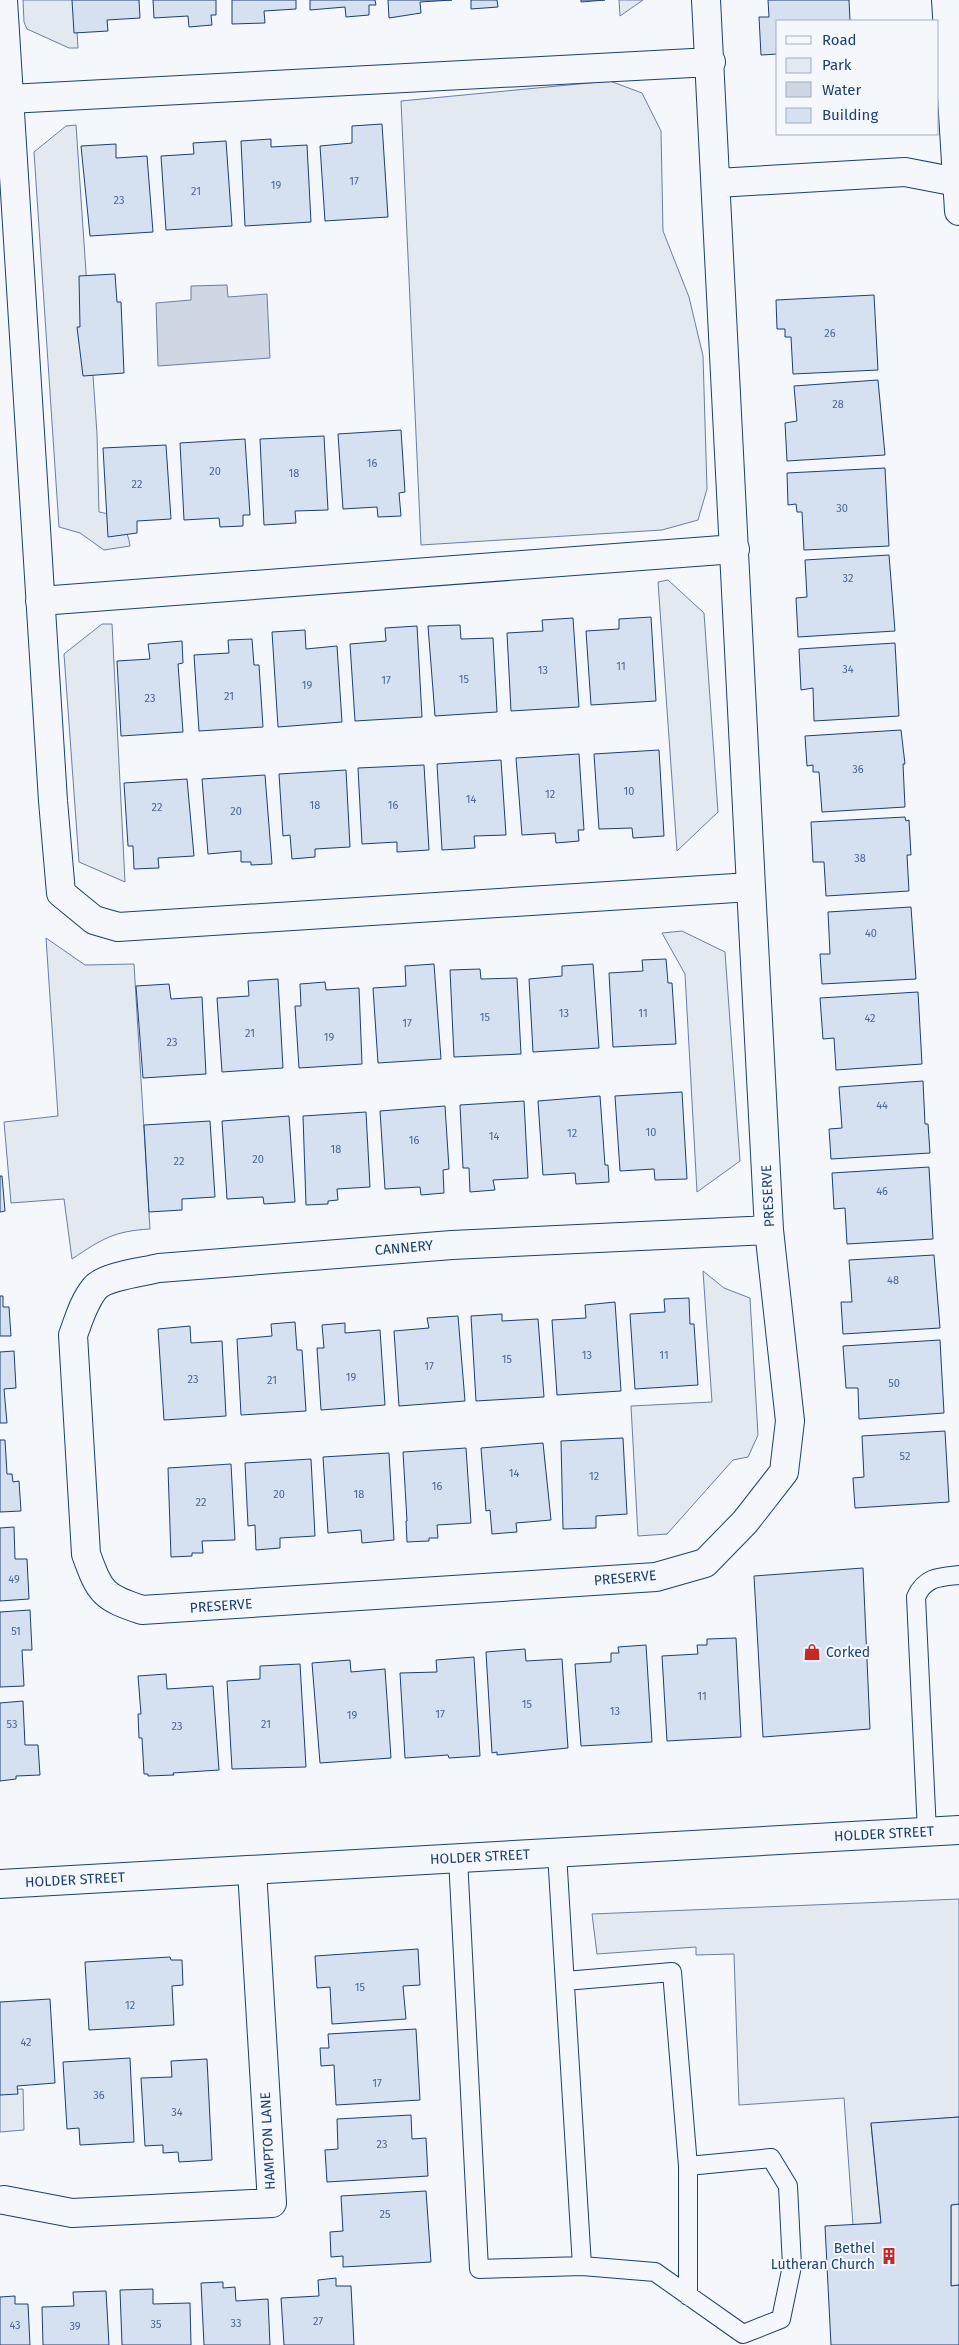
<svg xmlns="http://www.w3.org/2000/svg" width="959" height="2345" font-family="'Fira Sans',sans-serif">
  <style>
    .green { fill: #e3e9f0; stroke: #687fa3 }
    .water { fill: #cfd7e4; stroke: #687fa3 }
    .building { fill: #d5e0f0; stroke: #1d3f73 }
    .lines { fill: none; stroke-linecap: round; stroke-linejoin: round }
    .service-casing { stroke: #1d3f73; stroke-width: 20 }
    .minor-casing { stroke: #1d3f73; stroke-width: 30 }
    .tertiary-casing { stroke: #1d3f73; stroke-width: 30 }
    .primary-casing { stroke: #1d3f73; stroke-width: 30 }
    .service { stroke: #f4f7fb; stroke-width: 18 }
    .minor { stroke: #f4f7fb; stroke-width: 28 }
    .tertiary { stroke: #f4f7fb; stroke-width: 28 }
    .primary { stroke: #f4f7fb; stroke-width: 28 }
    .labels { text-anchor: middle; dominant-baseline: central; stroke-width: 4; stroke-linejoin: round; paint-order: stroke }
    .number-label { font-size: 11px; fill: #4b6792 }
    .street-label { font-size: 14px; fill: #1d3f73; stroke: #f4f7fb }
    .poi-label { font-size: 14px; fill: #1d3f73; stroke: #f4f7fb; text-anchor: start }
  </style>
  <rect width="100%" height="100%" fill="#f4f7fb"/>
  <path class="green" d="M23,0H75L78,48H69L27,29L24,22Z
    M619,0H643L620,16Z
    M610,81L642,93L661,131L663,231L689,297L703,356L707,489L698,520L662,530L421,545L401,101Z
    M76,125L97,434L99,512C117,514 128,529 130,546L104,550L80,533L59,527L34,152L66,126Z
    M668,580L704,613L718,812L677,851L658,582Z
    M102,624H112L125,882L79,862L64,654Z
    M682,931L725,952L740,1161L697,1192L685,974L662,933Z
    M46,938L85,965L134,964L150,1229C114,1231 102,1239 72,1259L64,1199L11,1203L4,1122L58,1116Z
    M703,1271L724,1288L750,1298L758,1435L748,1457L733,1460L667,1534L638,1536L631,1406L712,1402Z
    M959,1899V2117L871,2124L881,2223L853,2225L844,2098L739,2105L734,1954L696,1955V1947L597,1954L592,1914Z
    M23,2089L24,2130L0,2132V2090Z
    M959,2204V2285L951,2286V2205Z"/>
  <path class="water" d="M227,285L228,297L267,294L270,358L158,366L156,303L191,300V286Z"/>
  <path class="building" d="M72,0H139L140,18L107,20L108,31L74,33Z
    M153,0H216V15H211L212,25L189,27L188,16L154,18Z
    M232,0H296V9L264,11L265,23L232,24Z
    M310,0H375L376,5H369V15L346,17L345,7L310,10Z
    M388,0H452L420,2L421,13L389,18Z
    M471,0H497L498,7L471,9Z
    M581,0H605L581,2Z
    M768,0H849L850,21H778V54L761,55L759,17H769Z
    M382,124L388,217L325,221L320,146L352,143V126Z
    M271,139V147L307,145L311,222L245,226L241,141Z
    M226,141L232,226L166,230L161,156L194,154L193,143Z
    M116,144V158L147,156L153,232L90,236L81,146Z
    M115,274L117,302H121L124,373L83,376L77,327H80L79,276Z
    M874,295L878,370L793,374L791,337H785V329H777L776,300Z
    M878,380L885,455L787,461L785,423L797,421L794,386Z
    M401,430L405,492L399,493L401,516L378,517L377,507L343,509L338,434Z
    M324,436L328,510L295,511L296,523L264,525L260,439Z
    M245,439L250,515H243V526L220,527L219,518L184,520L180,443Z
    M166,445L171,519L137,521V533L108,537L103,448Z
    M885,468L889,546L804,550L802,512H797L796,504L788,505L787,473Z
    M889,555L895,631L798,637L796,598L807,597L805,560Z
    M651,617L656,701L591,705L586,631L619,629V619Z
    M573,618L579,707L511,711L507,633L543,631L542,620Z
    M460,625L461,639L493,638L497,712L435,716L428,626Z
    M417,626L422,717L355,721L350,644L386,641L385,628Z
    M305,630L306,649L337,646L342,722L278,727L272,632Z
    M252,639L254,665H259L263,727L199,731L194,655L229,653L228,640Z
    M182,641L183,663L178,664L183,732L121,736L117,661L150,659L148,644Z
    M895,643L899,716L814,721L813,688L801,690L799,649Z
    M901,730L905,764H903L905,807L822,812L819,772H813V765L807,766L805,736Z
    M659,750L664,836L633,838L632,828L599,829L594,754Z
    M579,754L584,830H578L579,841L556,843L555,833L522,835L516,758Z
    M501,760L506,835L474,836L475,848L442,850L437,764Z
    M424,765L429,850L397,852V842L362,844L358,768Z
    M346,770L350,847L315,849V857L292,859L290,835L283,836L279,774Z
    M265,775L272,864L251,865V862H241V851L208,854L202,779Z
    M187,779L194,856L158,858L159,868L134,869L133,846H128L124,783Z
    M905,817L906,821L909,820L911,855H907L909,891L826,896L824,862H813L811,822Z
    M911,907L916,979L822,984L820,954H830L828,912Z
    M666,959L668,983H672L676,1044L613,1047L609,973L643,971L642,960Z
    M434,964L441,1059L378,1063L373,988L406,986L405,966Z
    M593,964L599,1048L533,1052L529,979L562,976V966Z
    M480,969L481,979L517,978L521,1054L454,1057L450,970Z
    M278,979L283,1068L222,1072L217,998L249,996L248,981Z
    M325,982L326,990L359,988L362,1064L299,1068L295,1006H301L300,984Z
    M169,984L171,999L202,997L206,1074L143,1078L136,986Z
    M918,992L922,1064L836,1070L834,1038L823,1039L820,998Z
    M923,1081L925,1124H928L930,1153L831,1159L829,1129L842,1128L839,1087Z
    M682,1092L687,1179L655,1180L654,1169L620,1171L615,1096Z
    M600,1096L605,1165H608L609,1182L576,1184L575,1173L543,1175L538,1101Z
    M524,1101L528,1178L493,1180L495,1190L470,1192L469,1168H463L460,1105Z
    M445,1106L449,1169L443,1170L444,1193L421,1195L420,1187L385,1189L380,1111Z
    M366,1112L370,1187L337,1189L338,1200L328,1201V1204L306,1205L303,1116Z
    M289,1116L295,1202L264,1204L263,1197L227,1199L222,1121Z
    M210,1121L215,1197L182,1199V1210L149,1212L144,1125Z
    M929,1167L933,1239L847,1244L845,1208L834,1209L832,1173Z
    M0,1176H2L5,1211L0,1212Z
    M934,1255L940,1328L843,1334L841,1302H852L849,1260Z
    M0,1296H3V1307H9L11,1336H0Z
    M689,1298L690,1324H694L698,1385L635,1389L630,1314L665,1312L664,1299Z
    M615,1302L621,1391L557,1395L552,1320L586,1318L585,1305Z
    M502,1314V1321L538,1319L544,1397L476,1401L471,1316Z
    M458,1316L465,1401L399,1406L394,1331L429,1328L427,1318Z
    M295,1322L297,1350H302L306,1411L241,1415L237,1339L272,1336L271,1324Z
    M345,1323V1333L380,1330L385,1405L321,1410L317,1348H324L322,1325Z
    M190,1326L191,1343L222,1341L226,1416L164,1420L158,1329Z
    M940,1340L944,1413L859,1419L858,1388H846L843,1346Z
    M14,1351L16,1388L4,1389L7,1423H0V1352Z
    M945,1431L949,1502L855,1508L853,1478L864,1477L862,1436Z
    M623,1438L627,1514L596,1516V1528L563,1529L561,1441Z
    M0,1440H5L7,1474H12L13,1482L19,1481L21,1511L0,1512Z
    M543,1443L551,1520L516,1523L517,1532L492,1534L490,1510L486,1511L481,1448Z
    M466,1448L471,1523L437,1525L438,1538H429V1541L407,1542L406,1521H407L403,1452Z
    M389,1453L394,1540L362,1543L361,1530L328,1533L323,1457Z
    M311,1459L315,1536L280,1538V1548L256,1550L255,1525L248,1526L245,1463Z
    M231,1464L235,1540L202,1541L203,1553H192V1556L171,1557L168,1468Z
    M14,1527L15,1559H27L29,1599L0,1601V1528Z
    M863,1568L870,1729L763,1737L754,1576Z
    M30,1610L32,1650H22L24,1686L0,1687V1612Z
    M736,1638L741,1737L667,1741L662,1656L698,1654L697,1645H707V1639Z
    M646,1645L652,1742L581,1746L575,1664L611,1662V1653H619L618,1647Z
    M525,1649L526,1661L562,1659L568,1748L497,1755V1752L492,1753L486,1652Z
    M474,1657L480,1756L449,1758L448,1755L405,1758L400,1673L437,1672L436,1660Z
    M350,1660L351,1672L385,1669L391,1758L320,1763L312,1663Z
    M300,1664L306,1767L232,1769L227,1681L260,1679V1666Z
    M166,1674L167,1689L213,1686L219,1770L173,1773L174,1775L148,1776V1774H144L142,1738H139L138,1714H141L138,1676Z
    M23,1701L25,1745H38L40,1775L16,1776V1779L0,1781V1703Z
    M418,1949L420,1985L403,1986L406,2019L332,2024L330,1987L317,1988L315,1956Z
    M170,1957L171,1960H182L183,1985L172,1986L174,2025L89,2030L85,1962Z
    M50,1999L55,2083L17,2086L18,2094L0,2095V2002Z
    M416,2029L420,2100L336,2105L334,2065L321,2066L320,2048H329L328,2034Z
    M130,2058L134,2142L80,2145L79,2128L67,2129L63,2062Z
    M207,2059L212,2160L179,2162L178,2152L163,2153V2145L145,2146L141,2078L172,2077L171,2061Z
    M411,2115L412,2139L426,2138L428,2176L327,2182L325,2150L338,2149L337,2119Z
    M959,2117V2204L951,2205V2286L959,2285V2345H831L825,2226L881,2223L871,2123Z
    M426,2191L431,2262L343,2267V2256L331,2257L330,2232L343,2231L341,2196Z
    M336,2278V2286H351L354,2345H284L281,2298L319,2296L318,2280Z
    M223,2282V2288L235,2287L236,2301L268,2299L270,2345H204L201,2283Z
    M153,2289V2304L190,2303L191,2345H122L120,2290Z
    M106,2291L109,2345H43L42,2307L74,2306L73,2292Z
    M15,2296V2304H28L30,2345H0V2297Z"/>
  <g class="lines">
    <g class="service-casing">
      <path id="service" d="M927,1832L916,1597C925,1577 939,1577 959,1575
        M557,1853L582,2266
        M458,1858L479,2269L582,2266L655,2272L743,2334L781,2319L792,2266L788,2186L771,2158L688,2166V2296
        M565,1981L672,1972L688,2166"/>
    </g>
    <g class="minor-casing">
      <path id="minor" d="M3,0L53,801L61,893L94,920L118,927L751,887L706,0
        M9,99L711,62
        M717,183L905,172L957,182
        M40,601L735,549
        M751,887L769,1230L790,1421L784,1472L745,1522L705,1563L656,1577L142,1610C103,1597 100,1593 86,1554L73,1335C79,1319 84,1301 95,1288C105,1276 143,1272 159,1268L452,1245L769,1230
        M4,2200L72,2213L272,2203L252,1870"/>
    </g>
    <g class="tertiary-casing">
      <path id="tertiary" d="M0,1884L959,1830"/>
    </g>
    <g class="primary-casing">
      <path id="primary" d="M946,0L959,211"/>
    </g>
    <use href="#service" class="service"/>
    <use href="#minor" class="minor"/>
    <use href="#tertiary" class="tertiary"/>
    <use href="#primary" class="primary"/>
  </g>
  <defs>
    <g id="shop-bare" transform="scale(1.35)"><path d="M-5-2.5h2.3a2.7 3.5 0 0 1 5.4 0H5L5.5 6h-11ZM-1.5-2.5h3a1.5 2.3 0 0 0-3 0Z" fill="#c62828" stroke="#f4f7fb" stroke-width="2.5" paint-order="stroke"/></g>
    <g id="building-bare" transform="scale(1.35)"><path d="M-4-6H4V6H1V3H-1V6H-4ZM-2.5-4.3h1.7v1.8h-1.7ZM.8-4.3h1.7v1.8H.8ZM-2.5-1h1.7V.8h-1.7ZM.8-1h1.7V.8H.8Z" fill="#c62828" stroke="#f4f7fb" stroke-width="2.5" paint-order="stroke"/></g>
  </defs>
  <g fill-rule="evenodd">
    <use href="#shop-bare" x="812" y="1652"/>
    <use href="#building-bare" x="889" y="2256"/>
  </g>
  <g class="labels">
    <g class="number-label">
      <text x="354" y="181">17</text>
      <text x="276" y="185">19</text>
      <text x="196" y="191">21</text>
      <text x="119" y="200">23</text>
      <text x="830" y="333">26</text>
      <text x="838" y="404">28</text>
      <text x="372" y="463">16</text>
      <text x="215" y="471">20</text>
      <text x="294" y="473">18</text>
      <text x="137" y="484">22</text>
      <text x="842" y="508">30</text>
      <text x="848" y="578">32</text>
      <text x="621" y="666">11</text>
      <text x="848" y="669">34</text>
      <text x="543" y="670">13</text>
      <text x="464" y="679">15</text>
      <text x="386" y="680">17</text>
      <text x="307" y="685">19</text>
      <text x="229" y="696">21</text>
      <text x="150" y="698">23</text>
      <text x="858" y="769">36</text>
      <text x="629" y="791">10</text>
      <text x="550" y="794">12</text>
      <text x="471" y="799">14</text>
      <text x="315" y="805">18</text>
      <text x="393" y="805">16</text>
      <text x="157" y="807">22</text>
      <text x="236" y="811">20</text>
      <text x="860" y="858">38</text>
      <text x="871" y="933">40</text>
      <text x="564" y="1013">13</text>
      <text x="643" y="1013">11</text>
      <text x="485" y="1017">15</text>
      <text x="870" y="1018">42</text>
      <text x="407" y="1023">17</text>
      <text x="250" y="1033">21</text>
      <text x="329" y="1037">19</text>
      <text x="172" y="1042">23</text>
      <text x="882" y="1105">44</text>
      <text x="651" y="1132">10</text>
      <text x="572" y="1133">12</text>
      <text x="494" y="1136">14</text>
      <text x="414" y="1140">16</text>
      <text x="336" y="1149">18</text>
      <text x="258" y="1159">20</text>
      <text x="179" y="1161">22</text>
      <text x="882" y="1191">46</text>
      <text x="893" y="1280">48</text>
      <text x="587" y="1355">13</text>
      <text x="664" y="1355">11</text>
      <text x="507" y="1359">15</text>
      <text x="429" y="1366">17</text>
      <text x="351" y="1377">19</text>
      <text x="193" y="1379">23</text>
      <text x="272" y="1380">21</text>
      <text x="894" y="1383">50</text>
      <text x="905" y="1456">52</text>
      <text x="514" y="1473">14</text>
      <text x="594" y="1476">12</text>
      <text x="437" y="1486">16</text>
      <text x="279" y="1494">20</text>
      <text x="359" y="1494">18</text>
      <text x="201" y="1502">22</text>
      <text x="14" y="1579">49</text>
      <text x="16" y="1631">51</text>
      <text x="702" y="1696">11</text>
      <text x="527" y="1704">15</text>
      <text x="615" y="1711">13</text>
      <text x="440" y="1714">17</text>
      <text x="352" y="1715">19</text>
      <text x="12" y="1724">53</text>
      <text x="266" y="1724">21</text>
      <text x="177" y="1726">23</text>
      <text x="360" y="1987">15</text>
      <text x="130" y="2005">12</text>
      <text x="26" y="2042">42</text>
      <text x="377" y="2083">17</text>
      <text x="99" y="2095">36</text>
      <text x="177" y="2112">34</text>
      <text x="382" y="2144">23</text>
      <text x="385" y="2214">25</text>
      <text x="318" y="2321">27</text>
      <text x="236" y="2323">33</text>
      <text x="156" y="2324">35</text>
      <text x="15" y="2325">43</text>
      <text x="75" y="2326">39</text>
    </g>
    <g class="street-label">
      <text transform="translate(768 1196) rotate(-93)">PRESERVE</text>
      <text transform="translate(404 1248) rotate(-5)">CANNERY</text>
      <text transform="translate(625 1578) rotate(-5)">PRESERVE</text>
      <text transform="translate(221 1606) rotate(-4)">PRESERVE</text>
      <text transform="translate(884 1834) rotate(-3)">HOLDER STREET</text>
      <text transform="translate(480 1857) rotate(-3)">HOLDER STREET</text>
      <text transform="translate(75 1880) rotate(-3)">HOLDER STREET</text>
      <text transform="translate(268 2141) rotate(-93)">HAMPTON LANE</text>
    </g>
    <g class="poi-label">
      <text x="826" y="1652">Corked</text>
      <text x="875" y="2248" text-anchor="end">Bethel<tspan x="875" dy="16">Lutheran Church</tspan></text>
    </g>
  </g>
  <rect x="776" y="20" width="162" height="115" fill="#f4f7fb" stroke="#9eadc5"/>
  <rect x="786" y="36" width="25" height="8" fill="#f4f7fb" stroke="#9eadc5"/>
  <text x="822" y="45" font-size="15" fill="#1d3f73">Road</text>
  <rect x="786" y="58" width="25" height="15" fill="#e3e9f0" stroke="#9eadc5"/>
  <text x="822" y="70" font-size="15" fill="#1d3f73">Park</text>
  <rect x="786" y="82" width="25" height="15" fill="#cfd7e4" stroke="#9eadc5"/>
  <text x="822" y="95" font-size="15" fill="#1d3f73">Water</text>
  <rect x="786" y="108" width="25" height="15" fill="#d5e0f0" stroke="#9eadc5"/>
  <text x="822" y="120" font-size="15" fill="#1d3f73">Building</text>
</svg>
